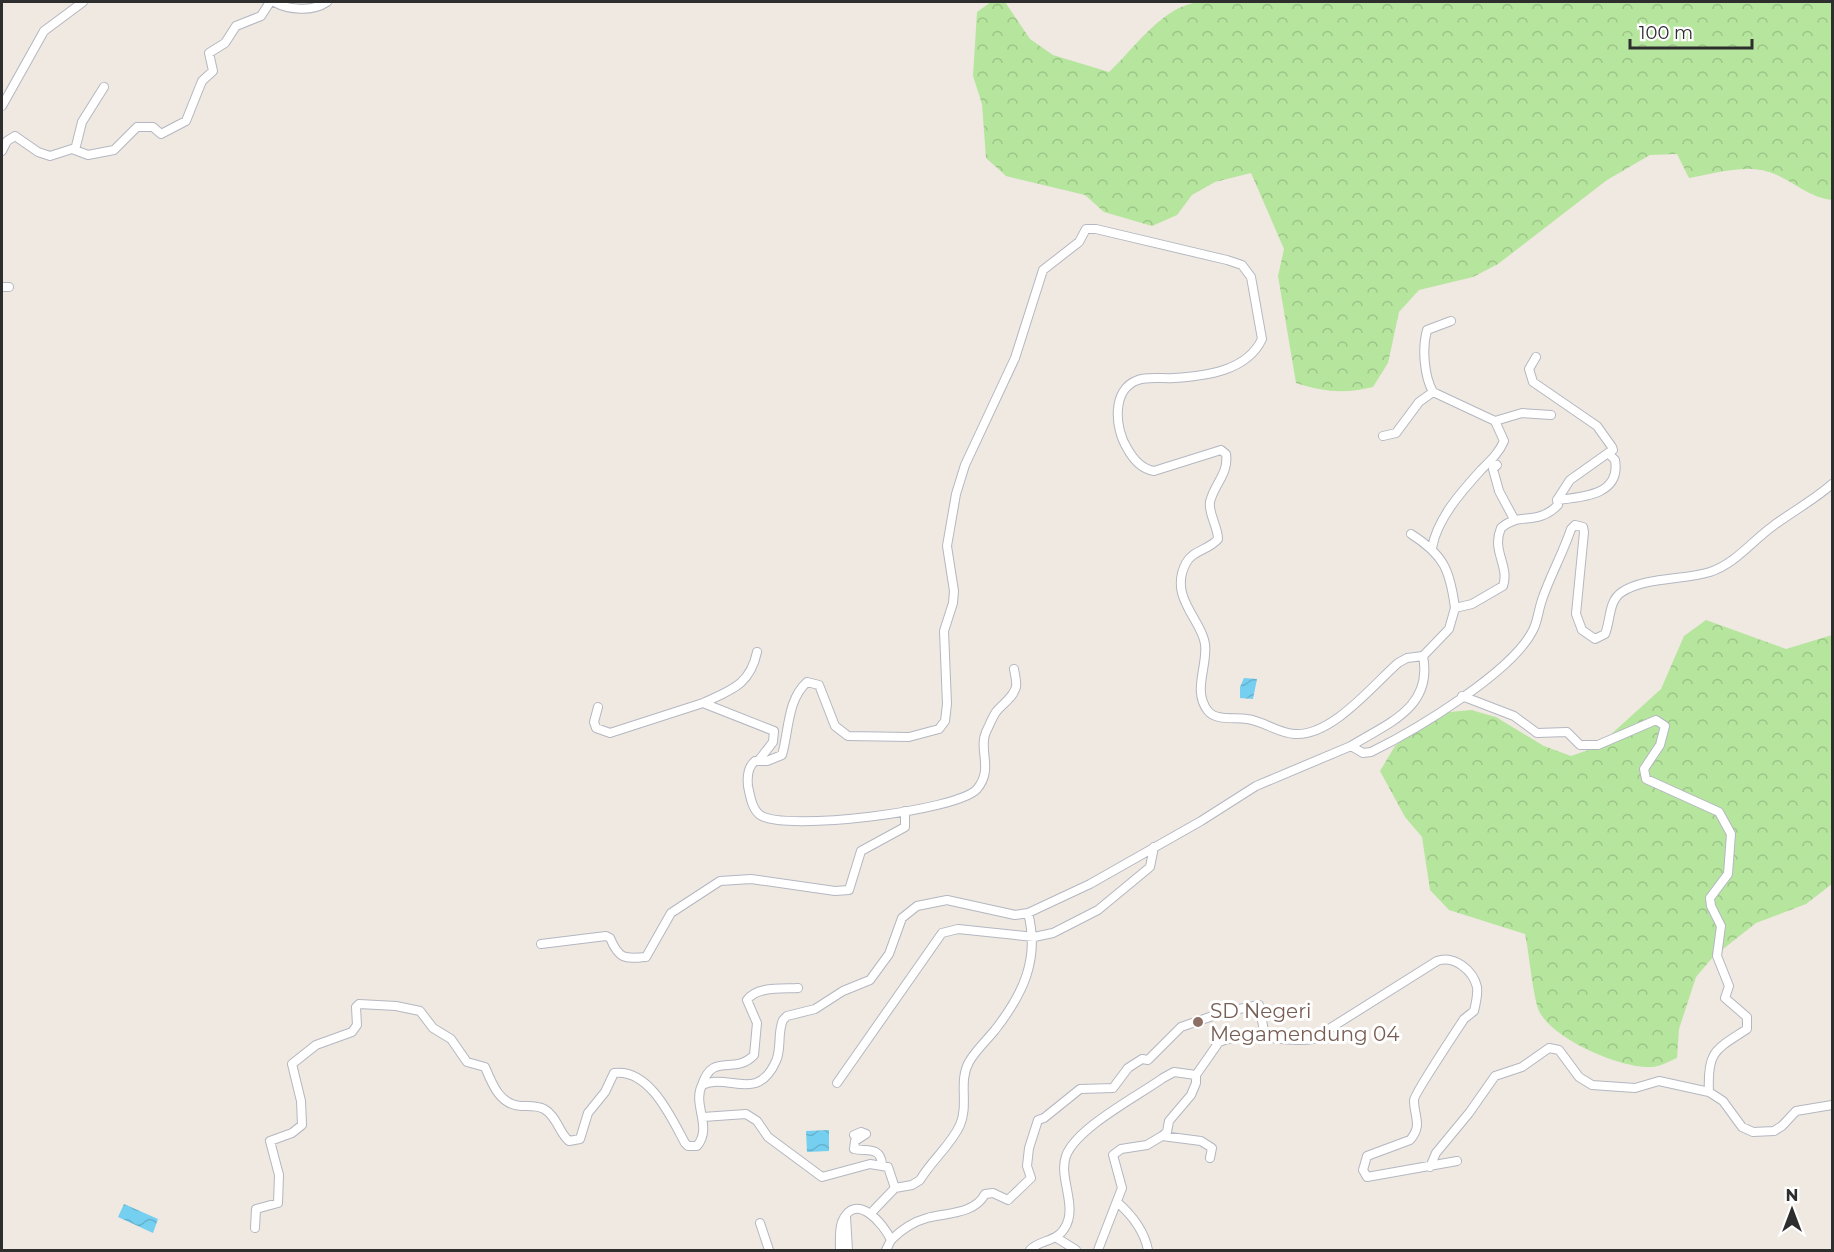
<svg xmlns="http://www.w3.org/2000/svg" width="1834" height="1252" font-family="Montserrat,sans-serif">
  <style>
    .forest { fill: url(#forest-crowns) }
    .water { fill: url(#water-waves) }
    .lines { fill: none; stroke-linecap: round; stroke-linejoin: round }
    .street-casing { stroke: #b4b7c1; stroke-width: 10 }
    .street { stroke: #fff; stroke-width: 8 }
    .education-dot { fill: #8d6e63; stroke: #fff; stroke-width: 2 }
    .labels { text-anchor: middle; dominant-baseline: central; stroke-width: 6; stroke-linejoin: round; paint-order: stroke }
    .education-label { font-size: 20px; fill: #785e54; stroke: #fff; text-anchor: start }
  </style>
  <defs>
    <pattern id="forest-crowns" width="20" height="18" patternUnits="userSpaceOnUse" patternTransform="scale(1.5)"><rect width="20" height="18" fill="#b6e59e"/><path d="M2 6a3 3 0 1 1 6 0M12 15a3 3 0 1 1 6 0" fill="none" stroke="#9dc588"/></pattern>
    <pattern id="water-waves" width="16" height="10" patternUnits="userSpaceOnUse" patternTransform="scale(1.5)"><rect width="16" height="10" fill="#75cff0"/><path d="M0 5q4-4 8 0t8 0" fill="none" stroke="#66b2ce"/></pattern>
  </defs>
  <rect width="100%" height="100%" fill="#efe9e1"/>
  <path class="forest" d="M991,2H1005L1030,39L1053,55L1109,72C1135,48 1163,5 1200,2H1832V200C1812,198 1796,184 1777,175C1750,162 1717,173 1689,178L1677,154L1650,155L1607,180L1498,264L1473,277L1419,290L1399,312L1388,363L1373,387C1344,394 1324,392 1296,383L1278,276L1284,249L1251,173L1215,182L1192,195L1177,215L1152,226L1104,212L1085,195L1006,176L986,158L982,104L973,76L977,12Z
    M1706,620L1786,649L1832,635V884L1806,904L1756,923L1713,957L1696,977L1679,1029L1677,1058C1669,1061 1660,1067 1651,1067C1622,1069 1552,1039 1539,1011C1533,997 1529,952 1525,934L1449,910L1430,890L1422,837L1405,817L1380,771L1395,746L1439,713L1471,710L1496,717L1544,746L1571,756L1597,747L1661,689L1684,636Z"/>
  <path class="water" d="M1244,678L1257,679L1253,699L1240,698V687Z
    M829,1130V1151L807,1152L806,1131Z
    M124,1204L158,1219L153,1233L118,1217Z"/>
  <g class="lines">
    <g class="street-casing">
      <path id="street" d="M274,2C289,10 312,12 327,2
        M2,106L44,31L83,2
        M75,150L82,122L104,87
        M2,151L7,141L15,136L38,152L50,156L72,149L88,155L114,150L137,127H153L161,134L186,121L202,81L213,71L209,53L225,43L236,26L261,16L270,2
        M2,287H9
        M1495,421L1522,413L1551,415
        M1383,436L1396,433L1419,402L1433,392
        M1497,465L1493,469L1499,491L1514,519
        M1557,500L1570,480L1608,453
        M1411,534C1444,555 1450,570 1455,608
        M1432,548C1437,519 1461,492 1481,470C1490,461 1499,453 1504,441L1495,421L1433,392C1424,376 1422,348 1427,330L1451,321
        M757,652C750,685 731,690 703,703L774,731L773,742L759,760
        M1423,656L1449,629L1455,608L1472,604L1503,586C1510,566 1491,551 1501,528C1520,511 1536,527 1558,505L1557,500C1583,497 1621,495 1615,460L1608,453L1613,450L1612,447L1597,426L1533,382L1529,369L1536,357
        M1014,669C1015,675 1017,682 1016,687C1013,698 1002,704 996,712C992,718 989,726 986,732C978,750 994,769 977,789C958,811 784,832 760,815C752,809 750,796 748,786C747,777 748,767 755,761H767L782,755C789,731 787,700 807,682L819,685L835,726L848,736L909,737L939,729L945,721L947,704L944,631L953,603L954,591L947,546L956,494L965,465L1015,358L1043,270L1079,242L1086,229H1096L1227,260L1242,265L1251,277L1262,339C1247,371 1206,376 1174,378C1163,379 1148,376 1138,380C1111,389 1115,429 1127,448C1133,459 1141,469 1154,471L1221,450L1226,454C1229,474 1214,484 1210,502C1208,513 1218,527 1218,539C1209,550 1193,550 1186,563C1168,597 1202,620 1205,644C1208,666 1192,691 1208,711C1216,721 1235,717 1247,719C1264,721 1277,733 1295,734C1332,736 1372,686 1398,663L1407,658L1423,656C1433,708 1388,723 1351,746
        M1462,696L1514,716L1537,733L1567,732L1580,745H1598L1656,720L1665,726L1660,745L1644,769L1646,779L1719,812L1731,834L1728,874L1710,898L1711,906L1721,926L1717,956L1729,986L1725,998L1747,1017V1029C1715,1050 1707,1051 1709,1092
        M598,707L594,722L596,728L610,733L703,703
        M541,944L606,936L610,938C619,959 624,959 646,957L671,913L720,881L751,879L835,891L849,890L861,851L905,827V811
        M837,1083L942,933L958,929L1034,937L1053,933L1098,910L1150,867L1154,847
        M702,1085C713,1051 734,1076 754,1055L757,1023L747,1000C757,986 782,989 798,988
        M703,1117L746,1114L757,1121L768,1137L822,1177L870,1164L888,1167L895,1188L871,1213
        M854,1135L861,1132L866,1134L855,1141L854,1149C867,1152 880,1146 882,1164
        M1162,1136L1167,1132L1169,1121L1191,1095L1196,1083V1075L1219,1042C1251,1029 1281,1044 1313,1039L1437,961C1454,955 1473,970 1477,987C1478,995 1476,1003 1474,1011L1464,1019C1457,1030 1414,1094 1414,1100C1414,1117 1423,1125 1410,1140L1367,1156L1363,1170L1367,1177L1457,1161
        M1430,1167L1436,1153L1469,1113L1495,1076L1522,1067L1549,1048L1559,1050L1579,1077L1592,1085L1635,1088L1659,1081L1709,1092L1723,1101L1742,1127L1753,1132L1774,1131L1782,1126L1796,1111L1832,1105
        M895,1188L912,1185L920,1180C932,1160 951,1145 960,1125C969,1104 958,1082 969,1062C976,1050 986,1041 995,1030C1023,994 1040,959 1028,913
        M1117,1202C1132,1215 1144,1230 1148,1250
        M846,1217L848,1250
        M760,1223L769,1250
        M255,1228L256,1209L278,1203L279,1175L270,1141L292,1133L302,1125L301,1101L292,1064L316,1045L352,1032L357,1025L356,1007L359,1004L396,1006L420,1011L433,1028L451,1039L467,1062L485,1067C492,1084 500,1105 521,1106C528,1106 537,1105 544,1109C557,1116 559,1133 569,1141L580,1139L588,1113L605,1092L614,1073C649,1068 671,1117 685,1143L688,1146H697C713,1127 692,1105 702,1085C728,1072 757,1104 776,1061C782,1048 777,1033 783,1020L787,1016L815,1009L843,991L870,980L889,954L902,918L917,906L947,900L1015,915L1028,913L1090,884L1201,821L1256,786L1351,746L1363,753L1371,752C1414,731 1515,671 1534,628C1538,619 1539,607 1543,597C1551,574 1563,553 1571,529L1575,525L1583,527L1584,532L1576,614L1582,630L1595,639L1605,634C1611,620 1608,601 1622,592C1645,577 1684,580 1710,572C1735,564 1752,541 1773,526C1793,511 1814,500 1832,484
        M1057,1238L1076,1250
        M891,1240C901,1230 912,1222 927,1218C946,1213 975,1214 985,1194L993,1193L1008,1200L1031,1178L1027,1166L1029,1148L1038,1120L1044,1118L1080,1089L1113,1088L1128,1068L1142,1059L1148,1060L1181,1027L1224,1012L1259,1005L1265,1036
        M840,1250C840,1242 839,1230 842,1222C855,1190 884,1224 891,1240L886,1250
        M1030,1250C1039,1240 1056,1242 1064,1229C1079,1208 1058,1178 1066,1156C1076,1128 1138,1096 1163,1078L1174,1072L1196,1075
        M1098,1250L1122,1188L1113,1155L1121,1149L1147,1145L1162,1136L1201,1141L1212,1148L1210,1158"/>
    </g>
    <use href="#street" class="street"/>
  </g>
  <circle class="education-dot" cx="1198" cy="1022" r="6"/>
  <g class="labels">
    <g class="education-label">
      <text x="1210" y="1011">SD Negeri<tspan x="1210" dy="23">Megamendung 04</tspan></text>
    </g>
  </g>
  <rect width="1834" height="1252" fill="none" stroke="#2e2e2e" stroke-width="6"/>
  <g transform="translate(1792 1210)" stroke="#ffffff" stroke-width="4.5" paint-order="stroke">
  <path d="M0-4.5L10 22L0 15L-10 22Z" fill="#2e2e2e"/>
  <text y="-9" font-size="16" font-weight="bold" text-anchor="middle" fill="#2e2e2e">N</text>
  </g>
  <path d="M1630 39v9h122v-9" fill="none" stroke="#2e2e2e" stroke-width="3"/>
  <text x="1639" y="39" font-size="18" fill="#2e2e2e" stroke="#ffffff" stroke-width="4.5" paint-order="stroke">100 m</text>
</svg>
